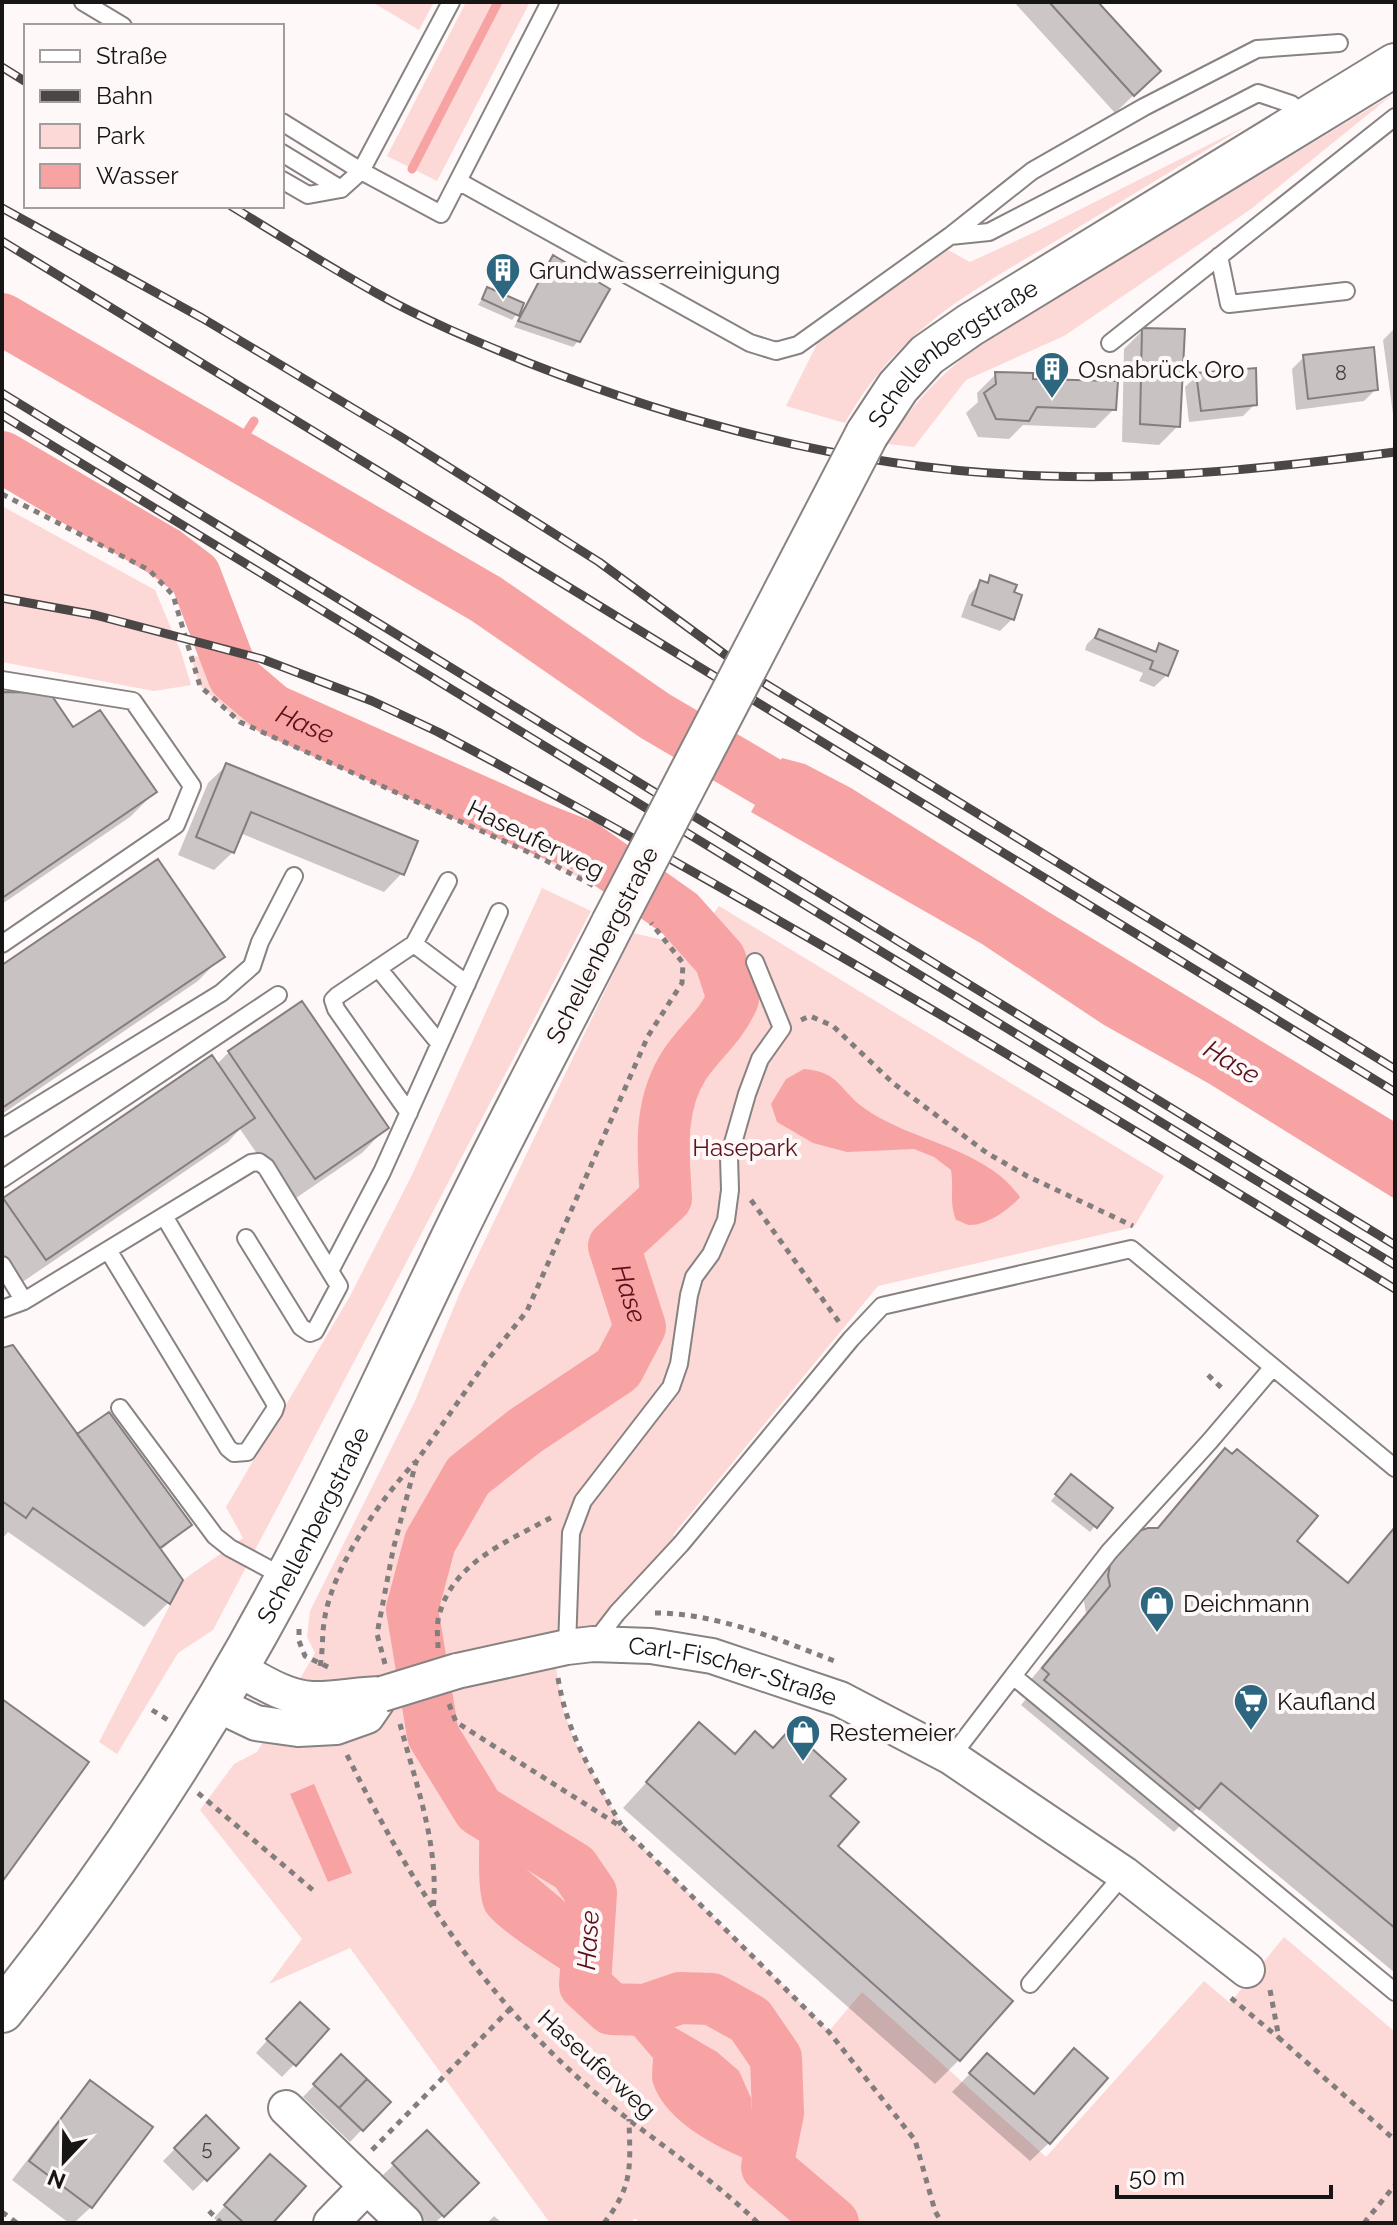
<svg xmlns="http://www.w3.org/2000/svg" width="1397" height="2225" font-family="Raleway,sans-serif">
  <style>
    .green { fill: #fcd8d7 }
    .water { fill: #f8a3a3 }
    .shadow { fill: #0003 }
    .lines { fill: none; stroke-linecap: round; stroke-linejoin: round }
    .stream { stroke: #f8a3a3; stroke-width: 9 }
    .river { stroke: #f8a3a3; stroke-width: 52 }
    .building { fill: #c9c2c2; stroke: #847e7e; stroke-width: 2 }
    .service-casing { stroke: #888281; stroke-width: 20 }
    .minor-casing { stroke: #888281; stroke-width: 38 }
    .tertiary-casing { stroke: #888281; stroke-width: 46 }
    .path { stroke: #827e7d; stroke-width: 5; stroke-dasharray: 6 6; stroke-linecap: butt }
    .service { stroke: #fff; stroke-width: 16 }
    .minor { stroke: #fff; stroke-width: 34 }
    .tertiary { stroke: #fff; stroke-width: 42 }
    .rail-casing { stroke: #4a4746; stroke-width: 9 }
    .rail { stroke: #fff8f8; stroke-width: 6; stroke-dasharray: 18; stroke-linecap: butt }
    .minor-bridge-casing { stroke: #888281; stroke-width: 38; stroke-linecap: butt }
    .tertiary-bridge-casing { stroke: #888281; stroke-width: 46; stroke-linecap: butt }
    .minor-bridge { stroke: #fff; stroke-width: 34 }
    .tertiary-bridge { stroke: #fff; stroke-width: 42 }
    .labels { text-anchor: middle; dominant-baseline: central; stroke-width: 8; stroke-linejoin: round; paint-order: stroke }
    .number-label { font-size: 20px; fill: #444140 }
    .poi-label { font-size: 24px; fill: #181615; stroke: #fff8f8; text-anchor: start }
    .street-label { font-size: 24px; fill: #181615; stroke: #fff8f8 }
    .park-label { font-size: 24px; fill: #5c121b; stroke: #fff8f8 }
    .water-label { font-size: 26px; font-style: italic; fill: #5b111b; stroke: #fff8f8 }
  </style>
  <rect width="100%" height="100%" fill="#fff8f8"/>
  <path class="green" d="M372,2H434L419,30Z
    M466,2H530L437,181L387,156Z
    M1392,95L1251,209L1064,336L966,380L914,447L888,444C914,400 943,372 984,342Z
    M1246,126C1187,162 1128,197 1069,233C978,288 899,326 845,423L786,406L819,340L948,250L970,262L1033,233Z
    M2,440L217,563L213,605L2,486Z
    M2,506L155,590L181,652L191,685L154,691L2,662Z
    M190,655L229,664L234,677L273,710L538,828L584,846L615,866L602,890L539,857L240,722L200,686Z
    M542,888L591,911L213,1630L178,1653L117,1754L99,1742L183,1580L243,1538L226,1507L350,1296L412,1175Z
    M719,906L1164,1176L1134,1227L878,1286L673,1535L681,1544L593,1644L553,1649L563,1709L575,1742L623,1828L829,2031L862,1992L1046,2157L1204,1981L1230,2003L1284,1937L1395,2032V2223H640L635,2218L631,2223H550L350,1948L269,1984L302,1939L200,1810L234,1764L257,1752L315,1653L307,1637L310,1611L415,1401L461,1290L633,933L689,946Z"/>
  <path class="water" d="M782,758L805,764L851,788L1047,911L1395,1122V1199L1208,1083L1104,1025L982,944L751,812Z
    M804,1069C840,1072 838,1089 864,1108C911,1142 985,1147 1020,1197C1010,1209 986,1226 969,1225C964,1224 961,1221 956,1220C949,1202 954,1189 951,1170L934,1157L914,1149L847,1152L813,1143L777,1122L771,1104L786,1079Z
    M314,1784L352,1873L328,1882L290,1794Z
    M479,1810L507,1827V1841L520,1864L563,1900L574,1922L587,1953L585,1985C565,1971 493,1928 485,1910C475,1887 481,1837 479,1810Z
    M611,2009L645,2010L717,2052L739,2071L751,2098L753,2124L772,2144L767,2167C729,2154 666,2125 653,2083C651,2076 653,2066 653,2058Z"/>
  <path class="shadow" d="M1014,2H1096L1140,89L1115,113Z
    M554,257L578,341L573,347L514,327L548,263Z
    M488,290L517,314L512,320L478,305Z
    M1395,328V414H1393L1383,340Z
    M1143,330L1178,426L1159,445L1122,442L1124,349Z
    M1304,357L1376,389L1364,401L1296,410L1292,369Z
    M996,374L1031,381L1114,409L1095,428L1023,425L1009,439L978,437L966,413L978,402L977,393Z
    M1197,375L1255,404L1243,416L1189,422L1185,387Z
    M991,577L1012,619L1000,631L961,617L969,595L981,583L985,584Z
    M1099,632L1153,652L1160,645L1167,675L1154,687L1139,681L1143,673L1085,650L1087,644Z
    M2,694L72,730L155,792L130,817L2,904Z
    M227,765L402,873L384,892L240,833L233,852L214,870L178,855L208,783Z
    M222,956L198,981L2,1114V967Z
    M229,1052L386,1128L362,1153L290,1202L240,1129L228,1142L21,1283L2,1256V1202L216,1065Z
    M2,1350L77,1437L189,1525L160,1551L180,1580L168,1603L144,1627L8,1532L2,1539Z
    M1225,1451L1294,1541L1346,1584L1395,1529V1973L1197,1808L1174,1832L1021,1705L1026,1699L1019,1694L1086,1613L1084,1602L1087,1586L1096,1572L1155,1530L1201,1475Z
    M1066,1482L1095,1526L1090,1532L1051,1501Z
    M699,1725L734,1756L827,1796L835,1846L959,2060L935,2084L623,1808Z
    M288,2017L327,2030L282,2077L256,2053Z
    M987,2056L1032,2096L1049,2143L1030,2161L952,2092Z
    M341,2057L388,2102L350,2142L303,2097Z
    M90,2083L91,2207L74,2223H69L12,2180L72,2102Z
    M206,2117L237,2148L193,2191L163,2161Z
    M427,2132L476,2183L435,2223H427L381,2177Z
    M258,2169L270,2223H219L214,2218Z
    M494,2216L502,2223H487Z"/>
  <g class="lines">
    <path class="stream" d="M412,169L498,2
      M233,453L254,421"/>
    <g class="river">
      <path d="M2,319L486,599L655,716L827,817"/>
      <path id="s1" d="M2,457L166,553L195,575L234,677L273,710L538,828L584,846L680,914L720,959L733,999C719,1029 702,1039 685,1064C658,1105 663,1151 666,1198L614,1246L640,1327L618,1369L525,1431L468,1476L430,1542L412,1609L433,1735L479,1810L574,1868L591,1893L585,1985L611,2009L645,2010L680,1998L712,1999L750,2020L776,2058L778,2113L767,2167L833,2223"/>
    </g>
  </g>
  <path class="building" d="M1049,2H1098L1161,71L1134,96Z
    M553,255L610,289L580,342L518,321Z
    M487,287L524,303L519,316L482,299Z
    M1142,328L1185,329L1180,427L1140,424Z
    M1374,347L1378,390L1308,399L1303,355Z
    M1256,368L1257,405L1201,411L1196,373Z
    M995,372L1033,373V379L1118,381L1116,410L1037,407L1029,421L996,419L984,393L996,384Z
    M990,575L1017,585L1014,592L1022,595L1014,620L972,605L980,580L988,583Z
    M1099,629L1156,652L1159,643L1178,651L1168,676L1150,669L1153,661L1095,638Z
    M2,692L50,693L73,727L100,710L157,792L2,898Z
    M226,763L418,841L404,875L251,812L234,853L196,837Z
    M158,859L225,957L2,1108V965Z
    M302,1001L389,1128L315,1179L228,1051Z
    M212,1055L255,1118L46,1260L3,1198Z
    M13,1345L183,1580L170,1604L33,1508L26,1518L2,1501V1348Z
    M109,1412L192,1525L160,1548L77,1434Z
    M1225,1448L1232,1454L1237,1449L1318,1516L1297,1541L1348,1583L1395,1527V1928L1221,1783L1199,1809L1044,1680L1049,1674L1042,1668L1110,1586L1108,1576L1111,1559L1132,1533L1148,1528H1158Z
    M1071,1474L1113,1508L1097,1528L1055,1494Z
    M2,1699L89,1762L2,1882Z
    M699,1722L735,1754L755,1731L773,1748L790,1729L846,1779L830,1796L859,1822L838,1846L1013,2001L960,2061L646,1782Z
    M300,2002L329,2029L296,2066L266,2039Z
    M1074,2048L1108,2078L1050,2144L969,2073L987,2053L1034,2094Z
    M341,2054L367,2079L339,2108L313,2084Z
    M367,2079L391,2102L363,2131L339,2108Z
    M90,2080L153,2127L92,2208L29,2161Z
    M206,2115L239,2148L207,2181L174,2148Z
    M427,2130L479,2183L444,2217L392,2163Z
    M270,2154L306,2186L273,2223H244L224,2205Z"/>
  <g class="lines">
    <g class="service-casing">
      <path id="service" d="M83,2L123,26
        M451,2L361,171L441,214L550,2
        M282,122L361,171L341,189L308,195L282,180
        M282,153L341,189
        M458,181L750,343L776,351L798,345L950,236L1032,171L1144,107L1257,49L1339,43
        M950,236L989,232L1258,93L1291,104L1305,119
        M1219,256L1229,304L1346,291
        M1110,343L1395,117
        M2,680L133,701L192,786L176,825L2,944
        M414,944L467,984
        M378,968L439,1043
        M409,1113L336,1009L333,1000L337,996L414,944L448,881
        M2,1128L221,993L252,966L260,942L294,876
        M2,1179L278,995
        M108,1250L228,1448L234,1453L247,1452L274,1411L276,1405L164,1216
        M2,1265L24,1301
        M330,1271L382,1172L499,912
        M2,1309L24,1301L251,1163L259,1162L266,1167L339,1286L315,1331L310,1333L301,1327L246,1238
        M1273,1367L1395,1468
        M120,1408L215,1536L230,1548L286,1578
        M594,1643L617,1613L681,1544L851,1339L882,1306L1131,1249L1273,1367L1210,1441L1109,1552L1013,1676
        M567,1647L571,1533L583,1501L671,1387L679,1364L689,1295L694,1277L711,1254L726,1220L730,1190L729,1157L747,1094L760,1059L782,1028L755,962
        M951,1757L1013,1676L1395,1992
        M1030,1984L1124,1874"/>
    </g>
    <g class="minor-casing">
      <g id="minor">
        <path d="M235,1667C259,1680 285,1698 312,1699C335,1700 358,1694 382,1694"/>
        <path id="s2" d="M457,1671L567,1647L593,1644L651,1646L712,1656L840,1699L951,1757L1124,1874L1247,1970"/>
        <path d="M214,1703L256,1723L298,1729L336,1727L367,1716L382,1694"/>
        <path d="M286,2108L405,2223"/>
        <path d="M331,2223L367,2186"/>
      </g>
    </g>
    <g class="tertiary-casing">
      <g id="tertiary">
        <path id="s3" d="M867,434L898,387L927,355L970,325L1395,65"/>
        <path id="s4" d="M2,2011C107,1881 200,1739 279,1592C337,1485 387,1374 440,1264C494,1149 556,1036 613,923"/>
      </g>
    </g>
    <path class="path" d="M2,494L149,570L173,595L200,686L240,722L539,857L596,887
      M801,1020L810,1016L833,1026L893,1083L987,1153L1027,1176L1133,1226
      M751,1200L839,1322
      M1208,1375L1225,1391
      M655,1613C717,1613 780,1640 837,1662
      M299,1629V1641L305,1656L328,1667
      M438,1648C438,1638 436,1626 439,1616C452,1562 509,1541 554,1516
      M385,1664L377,1634L393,1550L416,1462L486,1362L527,1311L648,1036L682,983L683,963L651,923
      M320,1666C323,1651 322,1637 324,1622C332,1567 379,1502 415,1462
      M558,1678C568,1738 593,1773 621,1825
      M449,1704L456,1722L623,1828L829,2032L915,2140L935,2211L942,2223
      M152,1710L168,1720
      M400,1724C416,1785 440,1847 433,1911
      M347,1755C411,1885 482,1995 592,2090C646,2136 708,2174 758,2223
      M198,1793L314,1891
      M1270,1990L1279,2038L1395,2140
      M1231,1998L1279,2038
      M372,2150L510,2009
      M209,2211L221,2223
      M2,2212L17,2223
      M604,2223C634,2185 630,2165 629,2119
      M1364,2223L1395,2185"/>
    <use href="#service" class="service"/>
    <use href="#minor" class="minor"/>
    <use href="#tertiary" class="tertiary"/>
    <g class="rail-casing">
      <path id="rail" d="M2,67L26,82
        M231,206C280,236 328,266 378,294C426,321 478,342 529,363C694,428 869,471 1047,476C1163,480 1280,467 1395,452
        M2,208L202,318L401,437L599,562L761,681L1395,1069
        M2,241L1395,1092
        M2,393L1395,1245
        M2,415L1395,1265
        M2,598L95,615L262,659L372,701L438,732C764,905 1080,1096 1395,1289"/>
    </g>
    <use href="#rail" class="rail"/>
    <g class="minor-bridge-casing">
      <path id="minor-bridge" d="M382,1694L457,1671"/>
    </g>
    <g class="tertiary-bridge-casing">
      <path id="tertiary-bridge" d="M613,923L867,434"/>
    </g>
    <use href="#minor-bridge" class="minor-bridge"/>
    <use href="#tertiary-bridge" class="tertiary-bridge"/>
  </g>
  <defs>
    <g id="building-pin" transform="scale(1.8)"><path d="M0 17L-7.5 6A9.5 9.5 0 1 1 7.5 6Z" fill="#2c667f" stroke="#fff8f8"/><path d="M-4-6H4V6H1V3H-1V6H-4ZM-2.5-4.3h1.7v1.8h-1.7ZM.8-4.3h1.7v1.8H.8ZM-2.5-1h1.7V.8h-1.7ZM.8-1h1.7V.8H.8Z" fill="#fff"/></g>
    <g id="shop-pin" transform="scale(1.8)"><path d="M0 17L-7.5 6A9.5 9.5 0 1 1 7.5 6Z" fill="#2c667f" stroke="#fff8f8"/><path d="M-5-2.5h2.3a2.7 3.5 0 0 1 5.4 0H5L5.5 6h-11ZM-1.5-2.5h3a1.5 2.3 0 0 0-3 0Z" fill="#fff"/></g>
    <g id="supermarket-pin" transform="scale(1.8)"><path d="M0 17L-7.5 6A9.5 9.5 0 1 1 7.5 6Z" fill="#2c667f" stroke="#fff8f8"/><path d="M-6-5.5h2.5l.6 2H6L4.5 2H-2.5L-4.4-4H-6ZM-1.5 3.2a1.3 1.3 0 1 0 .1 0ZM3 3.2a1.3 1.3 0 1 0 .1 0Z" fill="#fff"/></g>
  </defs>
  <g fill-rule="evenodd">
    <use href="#building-pin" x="503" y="270"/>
    <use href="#building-pin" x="1052" y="369"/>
    <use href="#shop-pin" x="1157" y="1603"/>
    <use href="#supermarket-pin" x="1251" y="1701"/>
    <use href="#shop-pin" x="803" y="1732"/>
  </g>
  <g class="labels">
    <g class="number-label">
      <text x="1341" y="373">8</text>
      <text x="207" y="2148">5</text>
    </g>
    <g class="poi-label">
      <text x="529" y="270">Grundwasserreinigung</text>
      <text x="1078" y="369">Osnabrück Oro</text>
      <text x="1183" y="1603">Deichmann</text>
      <text x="1277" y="1701">Kaufland</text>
      <text x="829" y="1732">Restemeier</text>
    </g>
    <g class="street-label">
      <text stroke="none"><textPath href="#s3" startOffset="120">Schellenbergstraße</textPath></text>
      <text transform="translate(536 839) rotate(26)">Haseuferweg</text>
      <text transform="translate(602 945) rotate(-63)">Schellenbergstraße</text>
      <text stroke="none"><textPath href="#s4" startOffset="578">Schellenbergstraße</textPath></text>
      <text stroke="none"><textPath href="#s2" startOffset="282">Carl-Fischer-Straße</textPath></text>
      <text transform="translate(597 2064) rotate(42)">Haseuferweg</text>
    </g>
    <g class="park-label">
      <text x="745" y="1147">Hasepark</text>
    </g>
    <g class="water-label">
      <text stroke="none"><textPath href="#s1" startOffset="422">Hase</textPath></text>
      <text transform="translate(1232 1062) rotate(31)">Hase</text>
      <text stroke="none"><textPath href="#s1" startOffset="1286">Hase</textPath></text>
      <text transform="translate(588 1940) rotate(-86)">Hase</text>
    </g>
  </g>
  <rect width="1397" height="2225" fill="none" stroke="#181615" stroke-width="8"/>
  <rect x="24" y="24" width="260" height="184" fill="#fff8f8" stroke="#a39e9d" stroke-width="2"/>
  <rect x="40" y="50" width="40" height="12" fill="#ffffff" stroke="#a39e9d" stroke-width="2"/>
  <text x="96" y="64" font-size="24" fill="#181615">Straße</text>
  <rect x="40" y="90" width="40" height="12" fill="#4a4746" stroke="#a39e9d" stroke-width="2"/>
  <text x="96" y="104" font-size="24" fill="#181615">Bahn</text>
  <rect x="40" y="124" width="40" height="24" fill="#fcd8d7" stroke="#a39e9d" stroke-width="2"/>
  <text x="96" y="144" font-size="24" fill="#181615">Park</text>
  <rect x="40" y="164" width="40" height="24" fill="#f8a3a3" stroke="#a39e9d" stroke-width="2"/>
  <text x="96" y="184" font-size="24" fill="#181615">Wasser</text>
  <g transform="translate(64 2161) rotate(202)" stroke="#fff8f8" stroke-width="6" paint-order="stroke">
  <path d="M0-6L14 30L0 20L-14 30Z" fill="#181615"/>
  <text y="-12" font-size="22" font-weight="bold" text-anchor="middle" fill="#181615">N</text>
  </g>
  <path d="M1117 2185v12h214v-12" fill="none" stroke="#181615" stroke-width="4"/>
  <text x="1129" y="2185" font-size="24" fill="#181615" stroke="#fff8f8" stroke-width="6" paint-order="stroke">50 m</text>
</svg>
